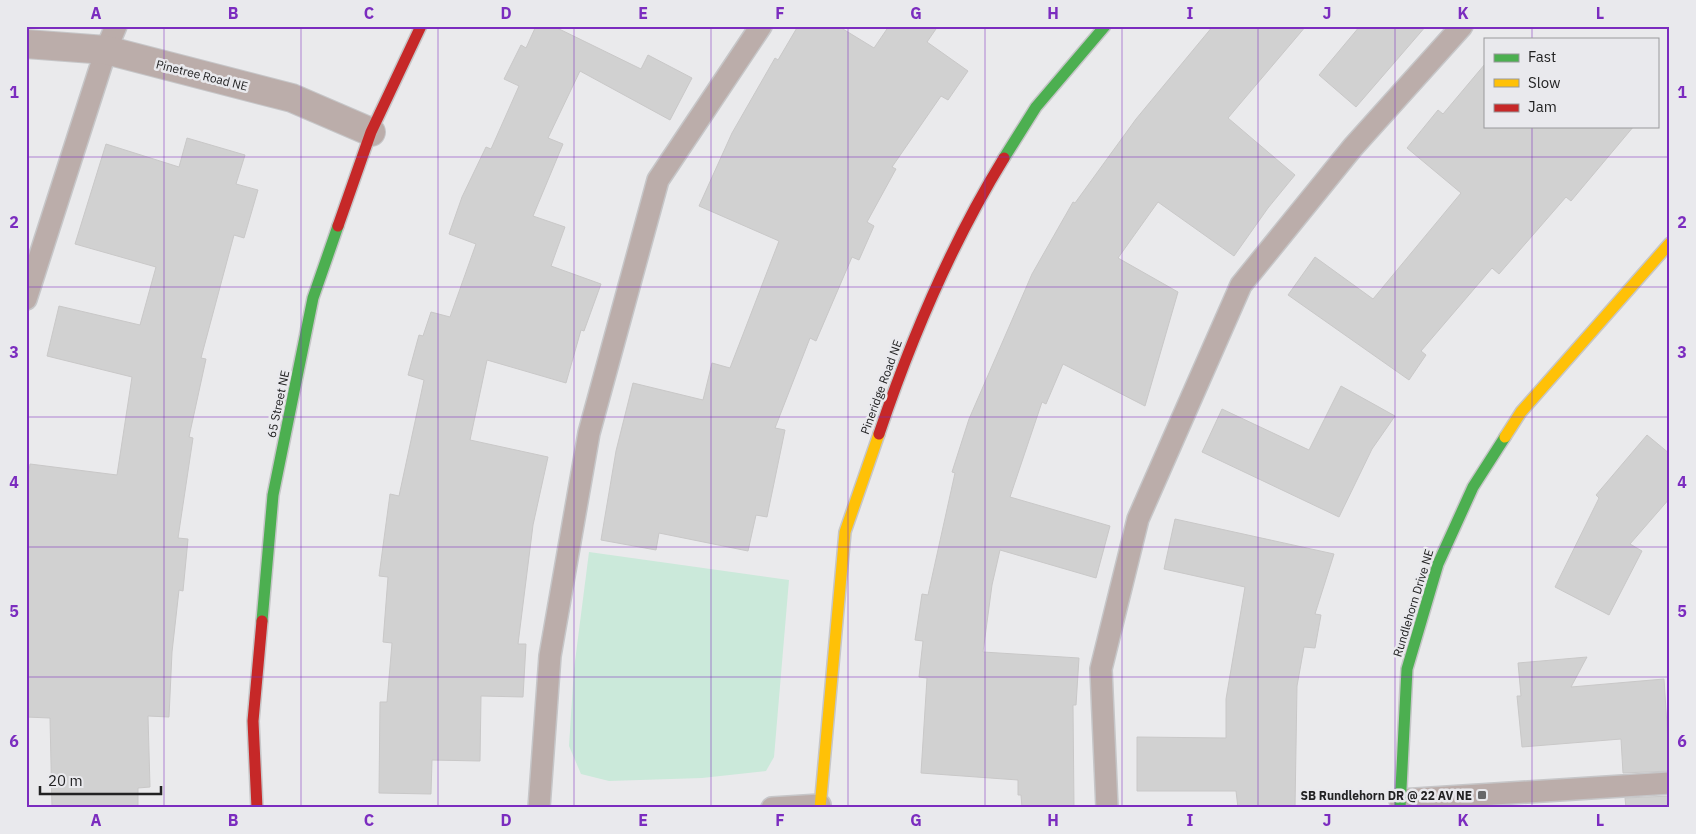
<svg xmlns="http://www.w3.org/2000/svg" width="1696" height="834" font-family="'IBM Plex Sans',sans-serif">
  <style>
    .green { fill: #cbe9da }
    .building { fill: #d1d1d1; stroke: #c9c8c8 }
    .lines { fill: none; stroke-linecap: round; stroke-linejoin: round }
    .lane-casing { stroke: #c6c6c8; stroke-width: 24 }
    .street-casing { stroke: #c6c6c8; stroke-width: 30 }
    .fast-casing { stroke: #c6c6c8; stroke-width: 14 }
    .slow-casing { stroke: #c6c6c8; stroke-width: 14 }
    .jam-casing { stroke: #c6c6c8; stroke-width: 14 }
    .lane { stroke: #bbadaa; stroke-width: 21 }
    .street { stroke: #bbadaa; stroke-width: 28 }
    .fast { stroke: #4caf50; stroke-width: 11 }
    .slow { stroke: #ffc107; stroke-width: 11 }
    .jam { stroke: #c62828; stroke-width: 11 }
    .grid { fill: none; stroke: #7b2cbf; stroke-width: 1; stroke-opacity: 0.55 }
    .poi-dot { fill: #686869; stroke: #e9e9ed; stroke-width: 2 }
    .labels { text-anchor: middle; dominant-baseline: central; stroke-width: 5; stroke-linejoin: round; paint-order: stroke }
    .street-label { font-size: 12px; fill: #222223; stroke: #e9e9ed }
    .poi-label { font-size: 12px; font-weight: bold; fill: #222223; stroke: #e9e9ed; text-anchor: end }
    .neatline { fill: none; stroke: #7b2cbf; stroke-width: 2 }
    .grid-label { font-size: 16px; text-anchor: middle; font-weight: bold; fill: #7b2cbf }
  </style>
  <rect width="100%" height="100%" fill="#eaeaec"/>
  <path class="green" d="M589,552L789,580L774,757L766,771L702,778L609,781L581,774L569,746L574,669Z"/>
  <path class="building" d="M536,26H553L641,69L648,55L692,78L670,120L580,71L548,138L563,144L533,216L565,227L551,266L601,284L584,331L581,330L566,383L487,360L470,440L548,457L533,525L518,644H526L523,697L481,696L480,761L432,760L431,794L379,793L380,702H387L392,643L383,642L388,577L379,576L390,494L399,496L424,380L408,375L419,335L423,336L431,312L450,317L476,244L449,234L462,197L486,147L491,149L519,86L504,79L521,45L526,48Z
    M798,26H838L874,48L889,26H938L927,42L968,71L948,100L941,96L892,167L896,169L867,222L874,226L859,260L852,257L816,341L810,338L775,428L785,430L767,517L756,515L748,551L659,533L656,550L601,540L616,451L633,383L703,400L712,363L730,368L742,337L779,241L699,206L732,133L775,58L778,60Z
    M1213,26H1306L1228,118L1295,175L1268,208L1234,256L1158,202L1118,258L1178,292L1145,406L1063,364L1046,404L1042,402L1010,497L1110,526L1096,578L1000,550L992,585L983,652L1079,658L1076,705H1073L1074,808H1022L1021,795H1018V780L921,773L927,678L919,677L923,641L915,640L922,594L928,595L955,473L952,472L969,419L1032,274L1073,202L1075,203L1136,119Z
    M1360,26H1426L1356,107L1319,75Z
    M1485,64V126H1634L1571,201L1566,197L1499,274L1492,268L1421,351L1426,355L1409,380L1288,295L1315,257L1373,299L1461,193L1407,148L1438,110L1443,114Z
    M187,138L245,155L236,184L258,190L244,238L234,235L201,358L206,359L189,437L193,438L178,538L188,539L183,591L179,590L172,652L169,717L148,716L150,787L138,788V808H52L50,718L26,717V490L30,464L117,475L132,377L47,356L59,306L140,325L156,267L75,244L106,144L179,167Z
    M1341,386L1395,416L1372,449L1339,517L1202,452L1222,409L1309,450Z
    M1647,435L1670,454V498L1630,544L1642,551L1609,615L1555,587L1599,498L1596,495Z
    M1175,519L1334,554L1315,614L1321,615L1315,648L1304,647L1297,686L1295,808H1238L1236,791H1137V737L1226,738V699L1245,587L1164,569Z
    M1587,657L1571,687L1664,679L1670,771L1623,773L1621,739L1522,747L1517,696H1521L1518,663Z
    M1670,796V808H1626L1625,798Z"/>
  <g class="lines">
    <g class="lane-casing">
      <path id="lane" d="M26,299L106,50L116,26
        M1400,800L1670,783
        M539,808L550,656L589,433L658,180L761,26
        M772,808L820,805
        M1107,808L1101,669L1138,519L1241,285L1353,147L1462,26"/>
    </g>
    <g class="street-casing">
      <path id="street" d="M26,44L106,50L292,98L371,132"/>
    </g>
    <g class="fast-casing">
      <path id="fast" d="M1004,158L1036,107L1105,26
        M262,621L273,495L313,298L338,226
        M1400,808L1407,669L1438,564L1473,487L1505,437"/>
    </g>
    <g class="slow-casing">
      <path id="slow" d="M1505,437L1521,412L1670,243
        M820,808L845,532L879,434"/>
    </g>
    <g class="jam-casing">
      <path id="jam" d="M338,226L371,132L421,26
        M879,434C911,339 951,244 1004,158
        M257,808L253,721L262,621"/>
    </g>
    <use href="#lane" class="lane"/>
    <use href="#street" class="street"/>
    <use href="#fast" class="fast"/>
    <use href="#slow" class="slow"/>
    <use href="#jam" class="jam"/>
  </g>
  <path class="grid" d="M164,26V808M301,26V808M438,26V808M574,26V808M711,26V808M848,26V808M985,26V808M1122,26V808M1258,26V808M1395,26V808M1532,26V39M1532,126V808M26,157H1670M26,287H1670M26,417H1670M26,547H1670M26,677H1670"/>
  <rect class="poi-dot" x="1477" y="790" width="10" height="10" rx="2.5"/>
  <g class="labels">
    <g class="street-label">
      <text transform="translate(202 75) rotate(14)">Pinetree Road NE</text>
      <text transform="translate(881 387) rotate(-70)">Pineridge Road NE</text>
      <text transform="translate(278 404) rotate(-78)">65 Street NE</text>
      <text transform="translate(1413 603) rotate(-73)">Rundlehorn Drive NE</text>
    </g>
    <g class="poi-label">
      <text x="1472" y="795">SB Rundlehorn DR @ 22 AV NE</text>
    </g>
  </g>
  <rect width="1696" height="834" fill="none" stroke="#e9e9ed" stroke-width="55"/>
  <rect x="1484" y="38" width="175" height="90" fill="#e9e9ed" stroke="#99999c"/>
  <rect x="1494" y="54" width="25" height="8" fill="#4caf50" stroke="#99999c"/>
  <text x="1528" y="62" font-size="15" fill="#222223">Fast</text>
  <rect x="1494" y="79" width="25" height="8" fill="#ffc107" stroke="#99999c"/>
  <text x="1528" y="88" font-size="15" fill="#222223">Slow</text>
  <rect x="1494" y="104" width="25" height="8" fill="#c62828" stroke="#99999c"/>
  <text x="1528" y="112" font-size="15" fill="#222223">Jam</text>
  <path d="M40 786v8h121v-8" fill="none" stroke="#222223" stroke-width="2.5"/>
  <text x="48" y="786" font-size="15" fill="#222223" stroke="#e9e9ed" stroke-width="4" paint-order="stroke">20 m</text>
  <rect x="28" y="28" width="1640" height="778" class="neatline"/>
  <g class="grid-label">
    <text x="96" y="19">A</text>
    <text x="233" y="19">B</text>
    <text x="369" y="19">C</text>
    <text x="506" y="19">D</text>
    <text x="643" y="19">E</text>
    <text x="780" y="19">F</text>
    <text x="916" y="19">G</text>
    <text x="1053" y="19">H</text>
    <text x="1190" y="19">I</text>
    <text x="1327" y="19">J</text>
    <text x="1463" y="19">K</text>
    <text x="1600" y="19">L</text>
    <text x="14" y="98">1</text>
    <text x="1682" y="98">1</text>
    <text x="14" y="228">2</text>
    <text x="1682" y="228">2</text>
    <text x="14" y="358">3</text>
    <text x="1682" y="358">3</text>
    <text x="14" y="488">4</text>
    <text x="1682" y="488">4</text>
    <text x="14" y="617">5</text>
    <text x="1682" y="617">5</text>
    <text x="14" y="747">6</text>
    <text x="1682" y="747">6</text>
    <text x="96" y="826">A</text>
    <text x="233" y="826">B</text>
    <text x="369" y="826">C</text>
    <text x="506" y="826">D</text>
    <text x="643" y="826">E</text>
    <text x="780" y="826">F</text>
    <text x="916" y="826">G</text>
    <text x="1053" y="826">H</text>
    <text x="1190" y="826">I</text>
    <text x="1327" y="826">J</text>
    <text x="1463" y="826">K</text>
    <text x="1600" y="826">L</text>
  </g>
</svg>
